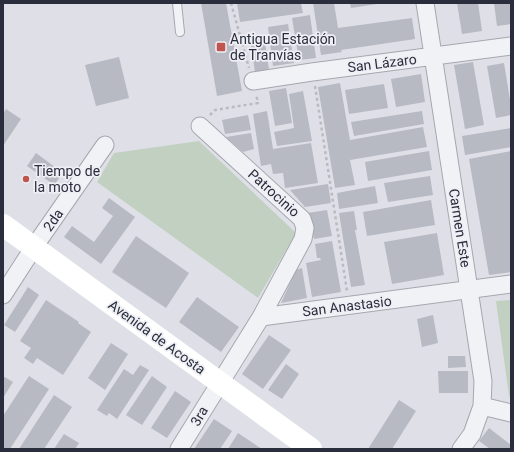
<svg xmlns="http://www.w3.org/2000/svg" width="514" height="452" font-family="Roboto,sans-serif">
  <style>
    .green { fill: #c2d0c1 }
    .building { fill: #b7b9c3 }
    .lines { fill: none; stroke-linecap: round; stroke-linejoin: round }
    .lane-casing { stroke: #a5a7b0; stroke-width: 10 }
    .street-casing { stroke: #a5a7b0; stroke-width: 19 }
    .path { stroke: #b9bbc1; stroke-width: 2.5; stroke-dasharray: 3 3; stroke-linecap: butt }
    .lane { stroke: #f1f2f5; stroke-width: 8 }
    .street { stroke: #f1f2f5; stroke-width: 17 }
    .secondary { stroke: #fff; stroke-width: 22 }
    .poi-dot { fill: #c05550; stroke: #eeeff4; stroke-width: 1.5 }
    .labels { text-anchor: middle; dominant-baseline: central; stroke-width: 3.5; stroke-linejoin: round; paint-order: stroke }
    .poi-label { font-size: 14px; fill: #292d3c; stroke: #eeeff4; text-anchor: start }
    .street-label { font-size: 14px; fill: #292d3c; stroke: #eeeff4 }
  </style>
  <rect width="100%" height="100%" fill="#dfe0e7"/>
  <path class="green" d="M199,141L296,233L258,298L97,182L114,153Z
    M511,300V397L509,396L496,301Z"/>
  <path class="building" d="M201,3H226L242,91L217,96Z
    M237,3H301L303,13L240,22Z
    M313,3H334L338,28L412,18L415,39L341,50L342,52L321,55Z
    M350,3H377V4L351,8Z
    M457,3H478L482,31L462,34Z
    M494,3H511V24L497,26Z
    M310,15L316,58L299,60L292,18Z
    M288,24L294,63L273,66L268,27Z
    M264,36L269,70L255,72L250,38Z
    M119,57L129,98L96,106L85,65Z
    M473,62L484,125L465,129L454,65Z
    M504,63L511,106V115L496,118L487,66Z
    M421,74L425,102L396,107L391,79Z
    M340,83L350,140L423,127L427,147L350,160L355,185L335,188L318,87Z
    M384,84L388,108L349,114L345,90Z
    M286,88L292,123L275,126L269,91Z
    M303,91L312,141L277,146L274,132L294,128L289,94Z
    M6,109L21,119L3,146V114Z
    M267,111L273,149L311,143L318,183L285,188L283,173L273,174L271,164L261,166L253,114Z
    M422,111L424,124L354,136L351,122Z
    M248,115L251,130L225,134L222,120Z
    M511,128V147L465,155L462,136Z
    M251,133L254,149L243,152L226,137Z
    M429,151L432,170L368,181L365,162Z
    M511,151V272L489,275L469,159Z
    M36,153L63,173L54,185L27,166Z
    M430,176L433,195L388,202L384,183Z
    M328,184L331,203L305,207L290,190Z
    M375,186L378,203L339,209L337,193Z
    M109,198L135,217L101,264L64,237L72,226L94,242L113,216L102,208Z
    M431,200L435,225L367,236L363,212Z
    M327,210L332,236L314,239L308,213Z
    M354,211L357,230H355L365,285L351,287L339,213Z
    M437,233L444,275L392,284L384,242Z
    M136,236L189,273L166,308L112,272Z
    M332,241L341,292L312,297L306,263L321,260L320,258H317L315,244Z
    M302,268L307,298L281,303L296,270Z
    M28,287L39,295L15,332L4,325Z
    M197,297L239,327L221,352L179,322Z
    M46,300L79,322L78,323L91,332L63,375L37,358L33,364L24,358L31,348L20,341Z
    M433,315L438,343L422,347L417,319Z
    M269,335L291,350L263,389L242,374Z
    M111,343L128,354L105,390L88,378Z
    M448,356H465L466,367L448,368Z
    M286,364L299,374L282,399L268,390Z
    M140,365L149,370L117,419L109,413L107,416L97,410L124,369L133,375Z
    M438,371H468V393H439Z
    M3,376L13,382L3,398Z
    M29,376L49,389L10,449H7L3,447V416Z
    M152,376L167,387L142,425L126,415Z
    M175,391L191,402L167,438L151,428Z
    M54,395L72,407L44,449H19Z
    M399,400L416,411L392,449H368Z
    M214,419L232,431L220,449H194Z
    M489,428L511,445V449H490L479,441Z
    M238,433L262,449H228Z
    M64,434L79,443L75,449H54Z"/>
  <g class="lines">
    <g class="lane-casing">
      <path id="lane" d="M177,3L180,32"/>
    </g>
    <g class="street-casing">
      <path id="street" d="M425,3L483,381L482,406L472,434L461,449
        M253,81L312,72L511,46
        M3,295L34,247L105,145
        M261,317L511,284
        M482,406L511,413
        M179,449L261,317L303,239L305,228L302,219L200,126"/>
    </g>
    <path class="path" d="M231,3L249,68
      M315,86L347,291
      M210,115L215,110L258,103L256,94"/>
    <use href="#lane" class="lane"/>
    <use href="#street" class="street"/>
    <path class="secondary" d="M3,225L311,449"/>
  </g>
  <g class="poi-dot">
    <rect x="216" y="42" width="10" height="10" rx="2"/>
    <circle cx="26" cy="179" r="4"/>
  </g>
  <g class="labels">
    <g class="poi-label">
      <text x="230" y="39">Antigua Estación<tspan x="230" dy="16">de Tranvías</tspan></text>
      <text x="34" y="171">Tiempo de<tspan x="34" dy="16">la moto</tspan></text>
    </g>
    <g class="street-label">
      <text transform="translate(382 63) rotate(-7)">San Lázaro</text>
      <text transform="translate(274 193) rotate(42)">Patrocinio</text>
      <text transform="translate(53 220) rotate(-55)">2da</text>
      <text transform="translate(460 228) rotate(81)">Carmen Este</text>
      <text transform="translate(347 306) rotate(-7)">San Anastasio</text>
      <text transform="translate(157 337) rotate(36)">Avenida de Acosta</text>
      <text transform="translate(199 416) rotate(-59)">3ra</text>
    </g>
  </g>
  <rect width="514" height="452" fill="none" stroke="#292d3c" stroke-width="8"/>
</svg>
